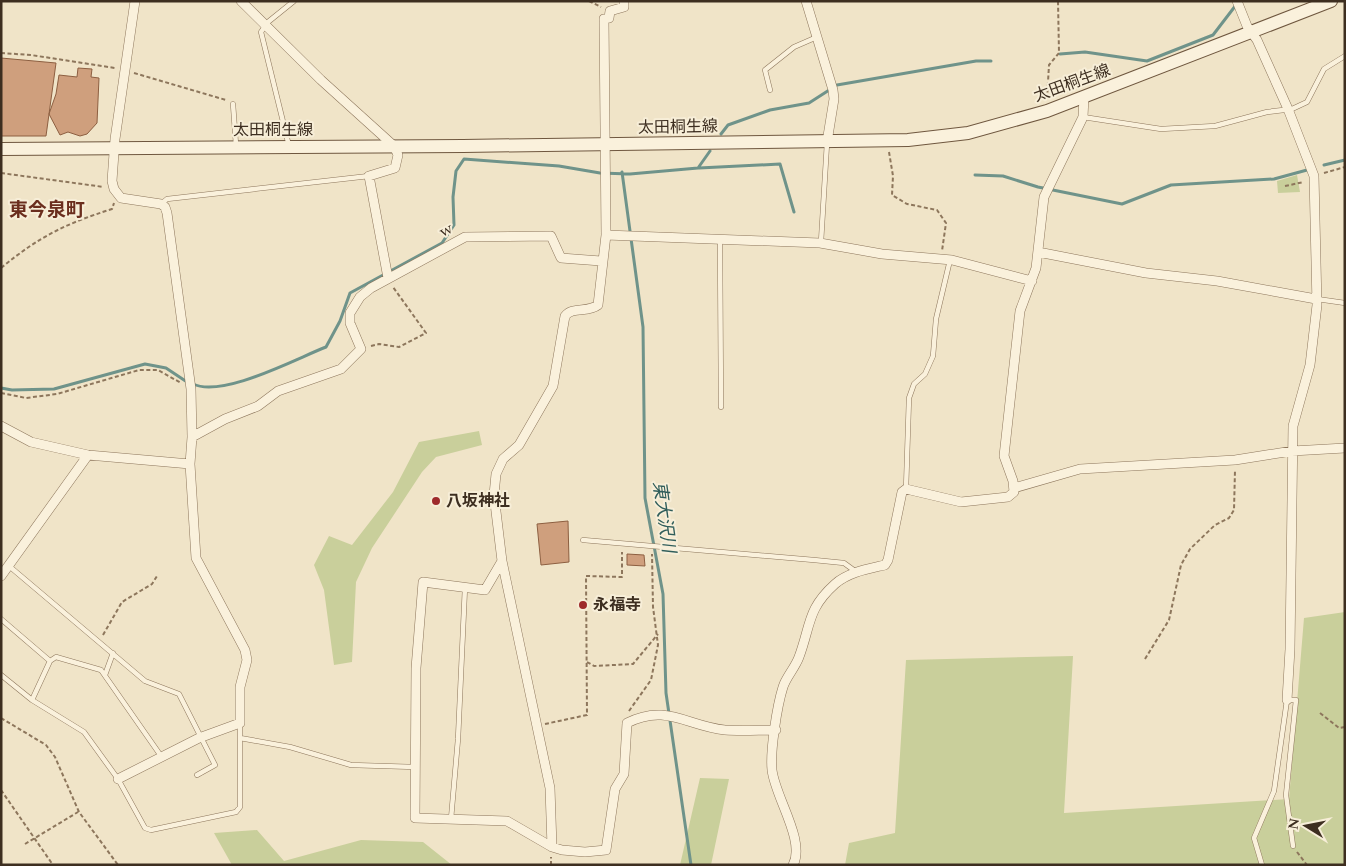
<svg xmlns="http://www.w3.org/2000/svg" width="1346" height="866" font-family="Spectral,'Noto Sans JP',serif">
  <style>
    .green { fill: #c9cf9b }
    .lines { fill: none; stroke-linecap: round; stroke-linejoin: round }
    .stream { stroke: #6f938a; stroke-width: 3 }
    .building { fill: #cf9f7d; stroke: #8d5f41 }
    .service-casing { stroke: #8d765c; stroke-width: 5.5 }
    .minor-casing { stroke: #8d765c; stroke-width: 10 }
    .secondary-casing { stroke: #6f573f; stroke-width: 14 }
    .path { stroke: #8d765c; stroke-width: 2; stroke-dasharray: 4 2.5; stroke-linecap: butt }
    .service { stroke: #faf1dc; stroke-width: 4.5 }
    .minor { stroke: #faf1dc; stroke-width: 9 }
    .secondary { stroke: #faf1dc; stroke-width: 12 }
    .poi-dot { fill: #9e2a2b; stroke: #f7eed8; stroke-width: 2 }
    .labels { text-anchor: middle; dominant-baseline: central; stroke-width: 4; stroke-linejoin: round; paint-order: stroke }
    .street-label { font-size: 16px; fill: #3d2e20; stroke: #f7eed8 }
    .poi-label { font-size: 16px; font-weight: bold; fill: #3d2e20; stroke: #f7eed8; text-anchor: start }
    .water-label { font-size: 18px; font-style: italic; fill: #2f5d5a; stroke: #f7eed8 }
    .quarter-label { font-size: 19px; font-weight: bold; fill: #6b2e1e; stroke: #f7eed8 }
  </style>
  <rect width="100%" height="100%" fill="#f0e4c8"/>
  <path class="green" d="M1297,175L1300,192L1278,193L1277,181Z
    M479,431L482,445L436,457L422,472L372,548L356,582L352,662L334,665L324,590L314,565L329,536L352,545L393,492L419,442Z
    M1345,612V865H845L849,843L895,833L906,660L1073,656L1064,813L1289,799L1304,618Z
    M700,778L729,779L711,865H680Z
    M257,830L284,861L361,840L423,842L452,865H232L214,833Z"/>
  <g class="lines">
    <path class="stream" d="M1060,54L1085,52L1147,61L1213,35L1236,5
      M721,134L728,125L770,110L809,103L837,85L976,61H991
      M1324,165L1345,160
      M699,168L780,164L794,212
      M622,172L643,327L645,498L663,594L666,693L691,865
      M975,175L1003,176L1038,187L1122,204L1171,185L1274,179L1307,170
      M193,384C223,398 295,359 326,347L340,321L350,293L442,243L454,225L453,197L456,171L464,159L559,166L600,173L630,174L698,168L710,151
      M1,388L12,390L54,389L145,364L166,368L187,382"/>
  </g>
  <path class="building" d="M1,58L56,63L46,136H1Z
    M78,68L92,69L91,77L99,78L97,123L87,134L80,136L68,132L60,135L49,114L56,94L59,75L77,77Z
    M568,521L569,562L541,565L537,524Z
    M627,554L644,555L645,566L627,565Z"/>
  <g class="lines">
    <g class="service-casing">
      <path id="service" d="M770,90L765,70L794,47L817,37
        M233,104L236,145
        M1083,117L1161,129L1215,126L1267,112L1292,109L1307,102L1324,69L1345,56
        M289,146L261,32L268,22L294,1
        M161,204L167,199L369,176
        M720,241L721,407
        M821,242L827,143
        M1317,299L1345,303
        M906,489L909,398L914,384L925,374L933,356L936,319L950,260
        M583,540L814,560L844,563L855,571
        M9,566L145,681L179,694L215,765L197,775
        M1,619L50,661
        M1,675L32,700L84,732L118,779L145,828L151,830L236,812L240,807V723
        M105,675L113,653
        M32,700L50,661L56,657L101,670L161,756
        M240,738L290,747L351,765L415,767
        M451,819L458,739L465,587
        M1262,865L1254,838L1274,791L1287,700H1296L1286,795L1293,846"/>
    </g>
    <g class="minor-casing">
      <path id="minor" d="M241,1L321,80L394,146L398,155L395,168L369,176L388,278
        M624,1V7L610,11L609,18L604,19L606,235L598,305C588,313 573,306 565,316L553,386L519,445L503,459L496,474L494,495L502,561L485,590L423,582L416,668L415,818L507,821L552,847L562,850L585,852L606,850L615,789L624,774L627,723C666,703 687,726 725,730C741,731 759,730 776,730
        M806,1L833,90L834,99L827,142
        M1237,1L1247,26L1257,40L1288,109L1314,176L1317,305L1310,365L1293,426L1290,649L1287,700
        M606,235L820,243L882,254L952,260L1032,281
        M1038,252L1146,273L1217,281L1316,299
        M1,426L31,442L88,455L190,464
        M192,437L225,419L258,406L278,391L341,369L361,349L350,323V313L360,297L371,288L465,237L551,236L561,258L601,261
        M1014,488L1080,469L1235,460L1292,451L1345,448
        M502,561L550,788L552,847
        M1,576L88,455
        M118,779L199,738L240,723V687L247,660L245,650L196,558L190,464L192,437L191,389L167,213L165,207L161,204L121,198L114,189L112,181L115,139L135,1
        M793,865C806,841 775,797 772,770C770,751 777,706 783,687C786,677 795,668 799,657C811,625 807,609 835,584C849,572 868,569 885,565L888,560L902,492L906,489L961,502L1008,497L1014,492L1013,481L1004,456L1020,311L1036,268L1044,197L1083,117L1084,97"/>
    </g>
    <g class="secondary-casing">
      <path id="secondary" d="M1,149L463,146L908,140L968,133L1047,111L1331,1"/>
    </g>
    <path class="path" d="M589,1L601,7
      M1,53L31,55L115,68
      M134,73L226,100
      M1047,99L1049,65L1059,53L1058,1
      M889,152L893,176L892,195L907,204L937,210L946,223L942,251
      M1,173L104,187
      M1324,173L1345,167
      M1285,186L1304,182
      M1,268C40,236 65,224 112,209L114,203
      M371,346L379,344L399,347L426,333L393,287
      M1,393L26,398L57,394L139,370H158L181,383
      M103,635L122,602L152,584L157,576
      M1145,659L1169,620L1181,565L1190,549L1215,525L1229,518L1234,510L1235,470
      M587,662L594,666L633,664L658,634
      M629,711L651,680L658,645L653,607L652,554
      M1320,713L1339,728L1345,727
      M1,718L46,745L55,757L79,812L118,865
      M545,724L587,715L586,576L622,577V552
      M1,790L53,865
      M25,844L78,812
      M1297,852L1307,865
      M551,865V857"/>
    <use href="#service" class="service"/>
    <use href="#minor" class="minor"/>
    <use href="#secondary" class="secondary"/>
  </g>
  <g class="poi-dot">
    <circle cx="436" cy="501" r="5"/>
    <circle cx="583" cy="605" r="5"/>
  </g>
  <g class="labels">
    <g class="street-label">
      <text transform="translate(1072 83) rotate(-20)">太田桐生線</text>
      <text transform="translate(678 127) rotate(-1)">太田桐生線</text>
      <text x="273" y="130">太田桐生線</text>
      <text transform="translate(446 230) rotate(-28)">w</text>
    </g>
    <g class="poi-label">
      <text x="446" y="501">八坂神社</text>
      <text x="593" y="605">永福寺</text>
    </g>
    <g class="water-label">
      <text transform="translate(664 517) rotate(82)">東大沢川</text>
    </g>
    <g class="quarter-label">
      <text x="47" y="210">東今泉町</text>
    </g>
  </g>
  <rect width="1346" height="866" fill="none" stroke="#3d2e20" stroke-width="5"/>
  <g transform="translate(1306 826) rotate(280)" stroke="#f7eed8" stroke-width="4" paint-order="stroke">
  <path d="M0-4L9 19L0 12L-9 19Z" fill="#3d2e20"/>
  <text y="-8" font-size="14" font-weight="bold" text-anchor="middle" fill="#3d2e20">N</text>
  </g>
</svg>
